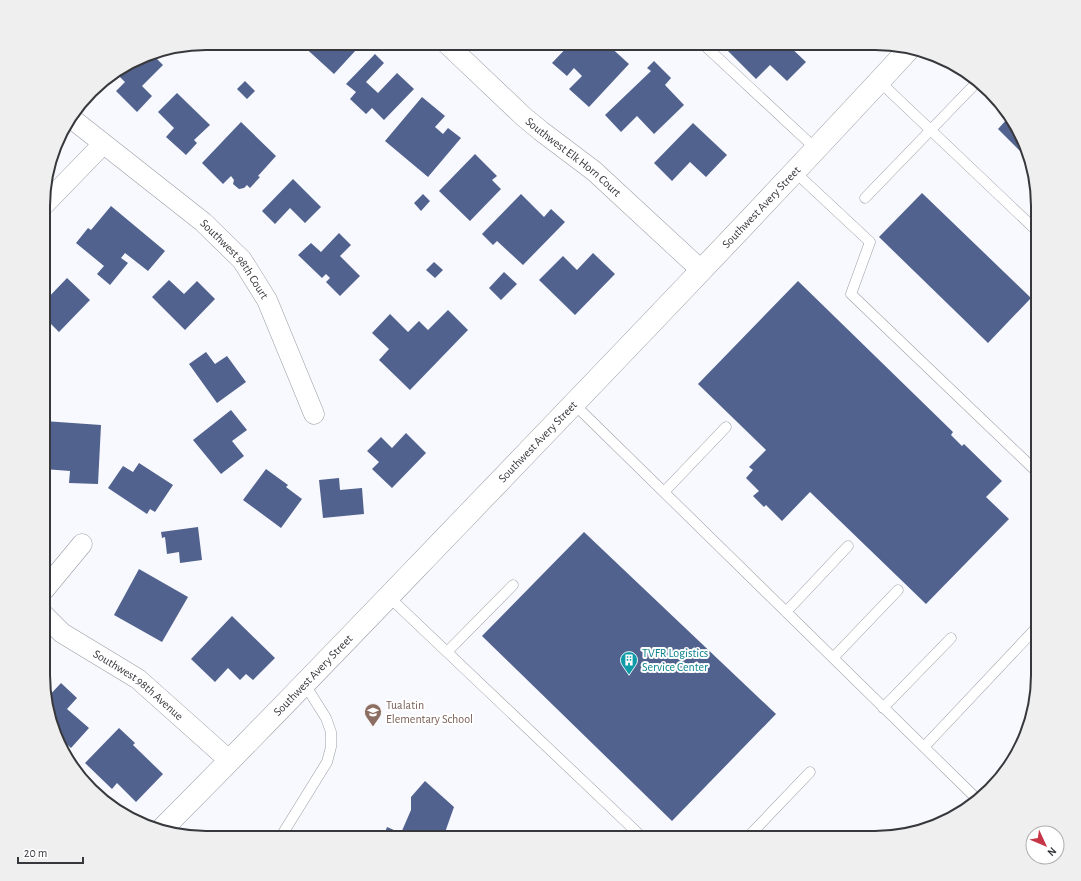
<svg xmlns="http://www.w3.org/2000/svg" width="1081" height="881" font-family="'Alegreya Sans',sans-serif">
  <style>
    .building { fill: #52628e }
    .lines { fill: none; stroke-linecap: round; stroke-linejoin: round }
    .lane-casing { stroke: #999ca3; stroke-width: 11 }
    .street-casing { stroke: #999ca3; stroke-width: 21 }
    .secondary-casing { stroke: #999ca3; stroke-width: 23 }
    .lane { stroke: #fff; stroke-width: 10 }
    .street { stroke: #fff; stroke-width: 20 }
    .secondary { stroke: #fff; stroke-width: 22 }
    .labels { text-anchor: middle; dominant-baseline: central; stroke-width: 4; stroke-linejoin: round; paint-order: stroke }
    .street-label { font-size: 12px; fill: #37383c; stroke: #fff }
    .culture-label { font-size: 12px; fill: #0d838f; stroke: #fff; text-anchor: start }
    .education-label { font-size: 12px; fill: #785e54; stroke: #fff; text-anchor: start }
    .rim { fill: none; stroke: #37383c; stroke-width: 2 }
  </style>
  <rect width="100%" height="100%" fill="#f7f9fe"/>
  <path class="building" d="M300,43H349L356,50L334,74Z
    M571,43H606L629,64L589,107L569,89L582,76L574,68L567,76L552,63Z
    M735,43H786L806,62L787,81L770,65L756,79L728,51Z
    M805,43H820L813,51Z
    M151,53L163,65L142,86L152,96L137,112L116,91L125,82L116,73Z
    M375,54L384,63L366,82L378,93L397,73L414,89L384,120L372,108L366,114L350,99L356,92L346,84Z
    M654,61L671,78L665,85L684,105L654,134L637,116L621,132L605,115L651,71L647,68Z
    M245,81L255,91L247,99L237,89Z
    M177,93L210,125L194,140L197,143L186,155L166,137L174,128L158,112Z
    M422,97L445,116L435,127L443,134L448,128L461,138L428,177L385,141Z
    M1008,118L1025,144L1028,159L998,129Z
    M241,122L276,156L258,176L260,177L250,188L247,185L244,188L239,189L233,184L234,180L231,176L223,184L202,163Z
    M693,123L727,155L706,177L690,162L672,181L654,163Z
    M475,154L497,176L492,180L501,189L470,221L439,191Z
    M293,179L321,207L305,223L290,208L275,224L262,211Z
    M922,193L1031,298L988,343L879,237Z
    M423,194L430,201L421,211L414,203Z
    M521,194L544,217L551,209L565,222L523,265L497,241L493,245L482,234Z
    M111,206L165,251L148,271L125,253L121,258L128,263L110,285L97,274L104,266L76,243L88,228L91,230Z
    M339,233L351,245L340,256L360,276L340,296L326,282L330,278L326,274L322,278L298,255L311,243L321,252Z
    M593,253L615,274L575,315L539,280L563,256L577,270Z
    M434,262L443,270L435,278L426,270Z
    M504,272L517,284L501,300L489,288Z
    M67,278L90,300L59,332L44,317V302Z
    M169,280L184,294L197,281L215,299L185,330L152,297Z
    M798,281L953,432L951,435L962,446L964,444L1002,481L986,497L1009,519L926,604L810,492L782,521L766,505L764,507L753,496L759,491L746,478L753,470L749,467L766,450L698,384Z
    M448,310L468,330L410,390L379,360L389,349L372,333L390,314L408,332L419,321L428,330Z
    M206,352L215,364L227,356L246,382L217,403L189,364Z
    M231,410L247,430L232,441L244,456L221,474L193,440Z
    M44,421L101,425L98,484L69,483L70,471L44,469Z
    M406,433L426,453L392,488L372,469L379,462L367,451L381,437L392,448Z
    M139,463L173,485L155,512L150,509L147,514L108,488L123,466L133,472Z
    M266,469L288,485L286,487L302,499L281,528L243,500Z
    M339,478L340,490L362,488L364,514L323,518L319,480Z
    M198,527L202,560L180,563L179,552L167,554L165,537L162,538L161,532Z
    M584,532L776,714L672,821L482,636Z
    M139,569L188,597L162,642L114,615Z
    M232,616L275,658L253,680L246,674L240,680L228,668L215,682L191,659Z
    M61,683L77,698L67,709L89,728L71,748L62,740L59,744L47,698Z
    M119,728L135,743L133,745L163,774L136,802L117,783L112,789L85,763Z
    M425,781L454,807L443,838H383L387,827L401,833L411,810V797Z"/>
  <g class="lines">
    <g class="lane-casing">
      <path id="lane" d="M702,43L816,149
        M879,81L1038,232
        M795,172L870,242L851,294L1038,473
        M865,198L977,82
        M574,404L977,799
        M664,492L726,427
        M388,596L643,838
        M786,612L848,546
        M447,652L513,585
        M833,658L898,590
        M883,708L951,638
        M924,747L1038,626
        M280,838L327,762L331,747V732L326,718L304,683
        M747,838L810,772"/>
    </g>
    <g class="street-casing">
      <g id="street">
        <path id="s1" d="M446,43L524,117L541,131L594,171L701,270"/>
        <path id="s2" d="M71,118L203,222L242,260L267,300L314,414"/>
        <path d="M44,205L103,144"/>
        <path d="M44,590L82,544"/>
        <path id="s3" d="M44,615L62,633L138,679L230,761"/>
      </g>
    </g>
    <g class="secondary-casing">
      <g id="secondary">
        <path id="s4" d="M161,830C265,726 366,620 468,514C616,360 764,206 909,49"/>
      </g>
    </g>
    <use href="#lane" class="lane"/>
    <use href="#street" class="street"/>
    <use href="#secondary" class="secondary"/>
  </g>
  <defs>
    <g id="building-pin" transform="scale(0.9)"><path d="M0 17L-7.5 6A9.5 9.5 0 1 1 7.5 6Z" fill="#0f9aa8" stroke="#fff"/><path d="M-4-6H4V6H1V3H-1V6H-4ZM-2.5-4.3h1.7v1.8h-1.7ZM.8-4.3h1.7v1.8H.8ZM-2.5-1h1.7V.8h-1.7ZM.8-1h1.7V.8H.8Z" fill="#fff"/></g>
    <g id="school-pin" transform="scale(0.9)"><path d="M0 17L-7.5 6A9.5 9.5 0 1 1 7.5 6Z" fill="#8d6e63" stroke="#fff"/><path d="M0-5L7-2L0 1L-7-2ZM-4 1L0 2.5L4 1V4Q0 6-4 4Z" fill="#fff"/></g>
  </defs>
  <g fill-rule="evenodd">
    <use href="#building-pin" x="629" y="660"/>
    <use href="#school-pin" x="373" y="712"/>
  </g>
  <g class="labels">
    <g class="street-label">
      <text stroke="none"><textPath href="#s1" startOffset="171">Southwest Elk Horn Court</textPath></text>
      <text stroke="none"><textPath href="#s4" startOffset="865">Southwest Avery Street</textPath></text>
      <text stroke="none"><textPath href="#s2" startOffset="217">Southwest 98th Court</textPath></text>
      <text stroke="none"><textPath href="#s4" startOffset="541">Southwest Avery Street</textPath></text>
      <text stroke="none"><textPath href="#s4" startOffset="217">Southwest Avery Street</textPath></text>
      <text stroke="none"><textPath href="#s3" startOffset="118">Southwest 98th Avenue</textPath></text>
    </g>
    <g class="culture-label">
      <text x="642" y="653">TVFR Logistics<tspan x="642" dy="14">Service Center</tspan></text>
    </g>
    <g class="education-label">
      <text x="386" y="705">Tualatin<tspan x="386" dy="14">Elementary School</tspan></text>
    </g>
  </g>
  <path d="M0 0H1081V881H0ZM206 50H875A156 156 0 0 1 1031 206V675A156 156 0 0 1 875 831H206A156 156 0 0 1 50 675V206A156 156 0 0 1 206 50Z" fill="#efefef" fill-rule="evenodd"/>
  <path class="rim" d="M206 50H875A156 156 0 0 1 1031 206V675A156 156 0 0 1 875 831H206A156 156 0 0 1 50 675V206A156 156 0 0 1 206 50Z"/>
  <g transform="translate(1045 845) rotate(134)"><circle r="19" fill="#ffffff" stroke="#afafb1"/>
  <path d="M0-3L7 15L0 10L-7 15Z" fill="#c63647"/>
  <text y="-6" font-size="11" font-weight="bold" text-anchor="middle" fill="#37383c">N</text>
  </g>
  <path d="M18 857v6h65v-6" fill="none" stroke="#37383c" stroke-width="2"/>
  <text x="24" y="857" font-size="12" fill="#37383c" stroke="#ffffff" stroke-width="3" paint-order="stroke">20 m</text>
</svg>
